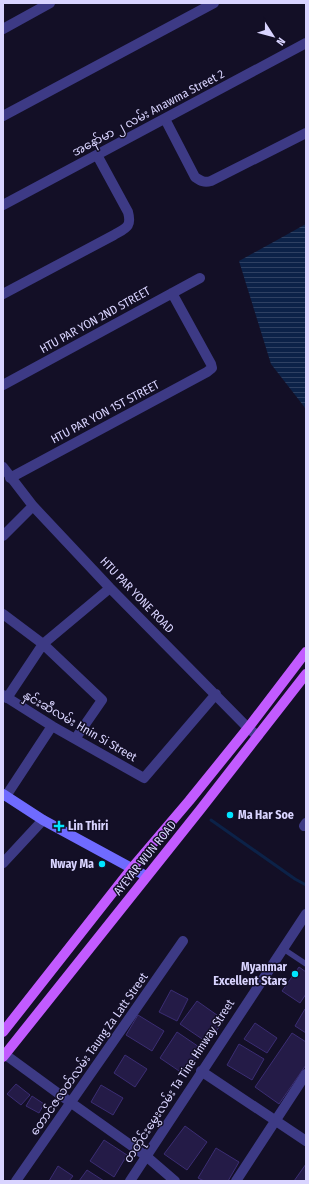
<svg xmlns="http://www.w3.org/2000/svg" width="309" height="1184" font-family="'Fira Sans Condensed','Noto Sans Myanmar',sans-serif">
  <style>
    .water { fill: url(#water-rules) }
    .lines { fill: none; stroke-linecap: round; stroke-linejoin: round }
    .stream { stroke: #0c2248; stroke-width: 3 }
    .building { fill: #241b47; stroke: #3b2d73 }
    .service { stroke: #3d3a85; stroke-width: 5.5 }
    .minor { stroke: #3d3a85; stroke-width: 10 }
    .secondary { stroke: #6f6bff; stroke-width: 10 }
    .primary { stroke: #c25bff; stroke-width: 10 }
    .poi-dot { fill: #00e5ff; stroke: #130f26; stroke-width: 1.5 }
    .labels { text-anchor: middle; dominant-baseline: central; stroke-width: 3; stroke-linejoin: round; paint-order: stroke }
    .street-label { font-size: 12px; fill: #d9d4ff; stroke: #130f26 }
    .poi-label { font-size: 12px; font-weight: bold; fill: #d9d4ff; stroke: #130f26; text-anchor: start }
  </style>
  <defs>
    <pattern id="water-rules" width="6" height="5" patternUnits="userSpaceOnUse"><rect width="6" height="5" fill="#0c2248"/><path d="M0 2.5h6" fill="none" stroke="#2f4163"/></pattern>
  </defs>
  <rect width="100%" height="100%" fill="#130f26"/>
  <path class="water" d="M306,224V409L271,364L239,261Z"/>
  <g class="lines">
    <path class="stream" d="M211,820L295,879L306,885"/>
  </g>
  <path class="building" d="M299,967L306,972V994L300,1003L282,991Z
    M171,990L188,999L177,1021L159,1012Z
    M197,1001L224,1020L208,1043L180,1024Z
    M305,1009L306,1010V1033L295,1026Z
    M138,1015L164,1031L152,1051L126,1035Z
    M255,1023L277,1038L267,1053L244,1039Z
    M177,1032L202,1049L185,1075L160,1058Z
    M292,1033L306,1042V1065L279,1104L255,1087Z
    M239,1044L264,1059L252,1080L227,1065Z
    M125,1055L147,1069L135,1087L114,1073Z
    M16,1084L30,1095L21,1105L7,1094Z
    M101,1085L123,1098L113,1115L91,1102Z
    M32,1096L44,1104L39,1113L26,1106Z
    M185,1126L207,1142L187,1170L164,1154Z
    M104,1140L127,1155L114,1177L90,1161Z
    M216,1148L239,1162L228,1181H204L198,1178Z
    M306,1164V1181H294Z
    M58,1166L73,1176L69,1181H49Z
    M87,1170L104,1181H79Z"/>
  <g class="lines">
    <path class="service" d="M282,948L306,964"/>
    <path class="minor" d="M3,29L50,3
      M3,116L214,3
      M165,119L195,177C201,181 204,183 211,181L306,133
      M3,205L306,43
      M3,294L114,235C126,228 132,227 128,212L97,155
      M3,385L200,278
      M3,467L33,506L110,588L248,728L258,736
      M10,478L207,372L212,368L211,364L172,293
      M3,536L33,506
      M3,614L43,644L102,700L75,739
      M3,695L52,726L144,778L216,694
      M7,698L43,644L110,588
      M6,796L52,726
      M304,826L306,823
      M3,863L43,820
      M3,1053L70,1102L146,1156L175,1181
      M201,1071L306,1141
      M16,1181L183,941
      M130,1181L306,914
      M236,1181L306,1074"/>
    <path class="secondary" d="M3,794L43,820L146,876"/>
    <path class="primary" d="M3,1032L132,868L189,801L248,728L306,652
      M3,1057L200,810L306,674"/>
  </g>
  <g class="poi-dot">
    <circle cx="230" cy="815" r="4"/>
    <path d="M57 820h4v4h4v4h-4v4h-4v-4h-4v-4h4z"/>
    <circle cx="102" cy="864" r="4"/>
    <circle cx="295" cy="974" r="4"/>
  </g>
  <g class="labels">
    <g class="street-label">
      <text transform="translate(148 113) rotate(-28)">အနော်မာ ၂ လမ်း Anawma Street 2</text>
      <text transform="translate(95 320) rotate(-29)">HTU PAR YON 2ND STREET</text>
      <text transform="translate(105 412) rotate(-28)">HTU PAR YON 1ST STREET</text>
      <text transform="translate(137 595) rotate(46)">HTU PAR YONE ROAD</text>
      <text transform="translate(80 726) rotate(30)">နှင်းဆီလမ်း Hnin Si Street</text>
      <text transform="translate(145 858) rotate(-51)">AYEYAR WUN ROAD</text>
      <text transform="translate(89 1054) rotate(-55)">တောင်ဇလတ်လမ်း Taung Za Latt Street</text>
      <text transform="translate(179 1081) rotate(-57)">တတိုင်းမွှေးလမ်း Ta Tine Hmway Street</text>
    </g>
    <g class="poi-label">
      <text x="238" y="815">Ma Har Soe</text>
      <text x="68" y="826">Lin Thiri</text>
      <text x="94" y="864" text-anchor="end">Nway Ma</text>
      <text x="287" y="967" text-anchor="end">Myanmar<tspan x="287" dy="14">Excellent Stars</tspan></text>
    </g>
  </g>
  <rect width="309" height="1184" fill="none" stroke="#d9d4ff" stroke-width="8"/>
  <g transform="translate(273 36) rotate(126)" stroke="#130f26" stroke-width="3" paint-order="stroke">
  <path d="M0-3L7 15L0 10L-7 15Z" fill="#d9d4ff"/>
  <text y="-6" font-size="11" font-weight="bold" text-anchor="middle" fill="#d9d4ff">N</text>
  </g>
</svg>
